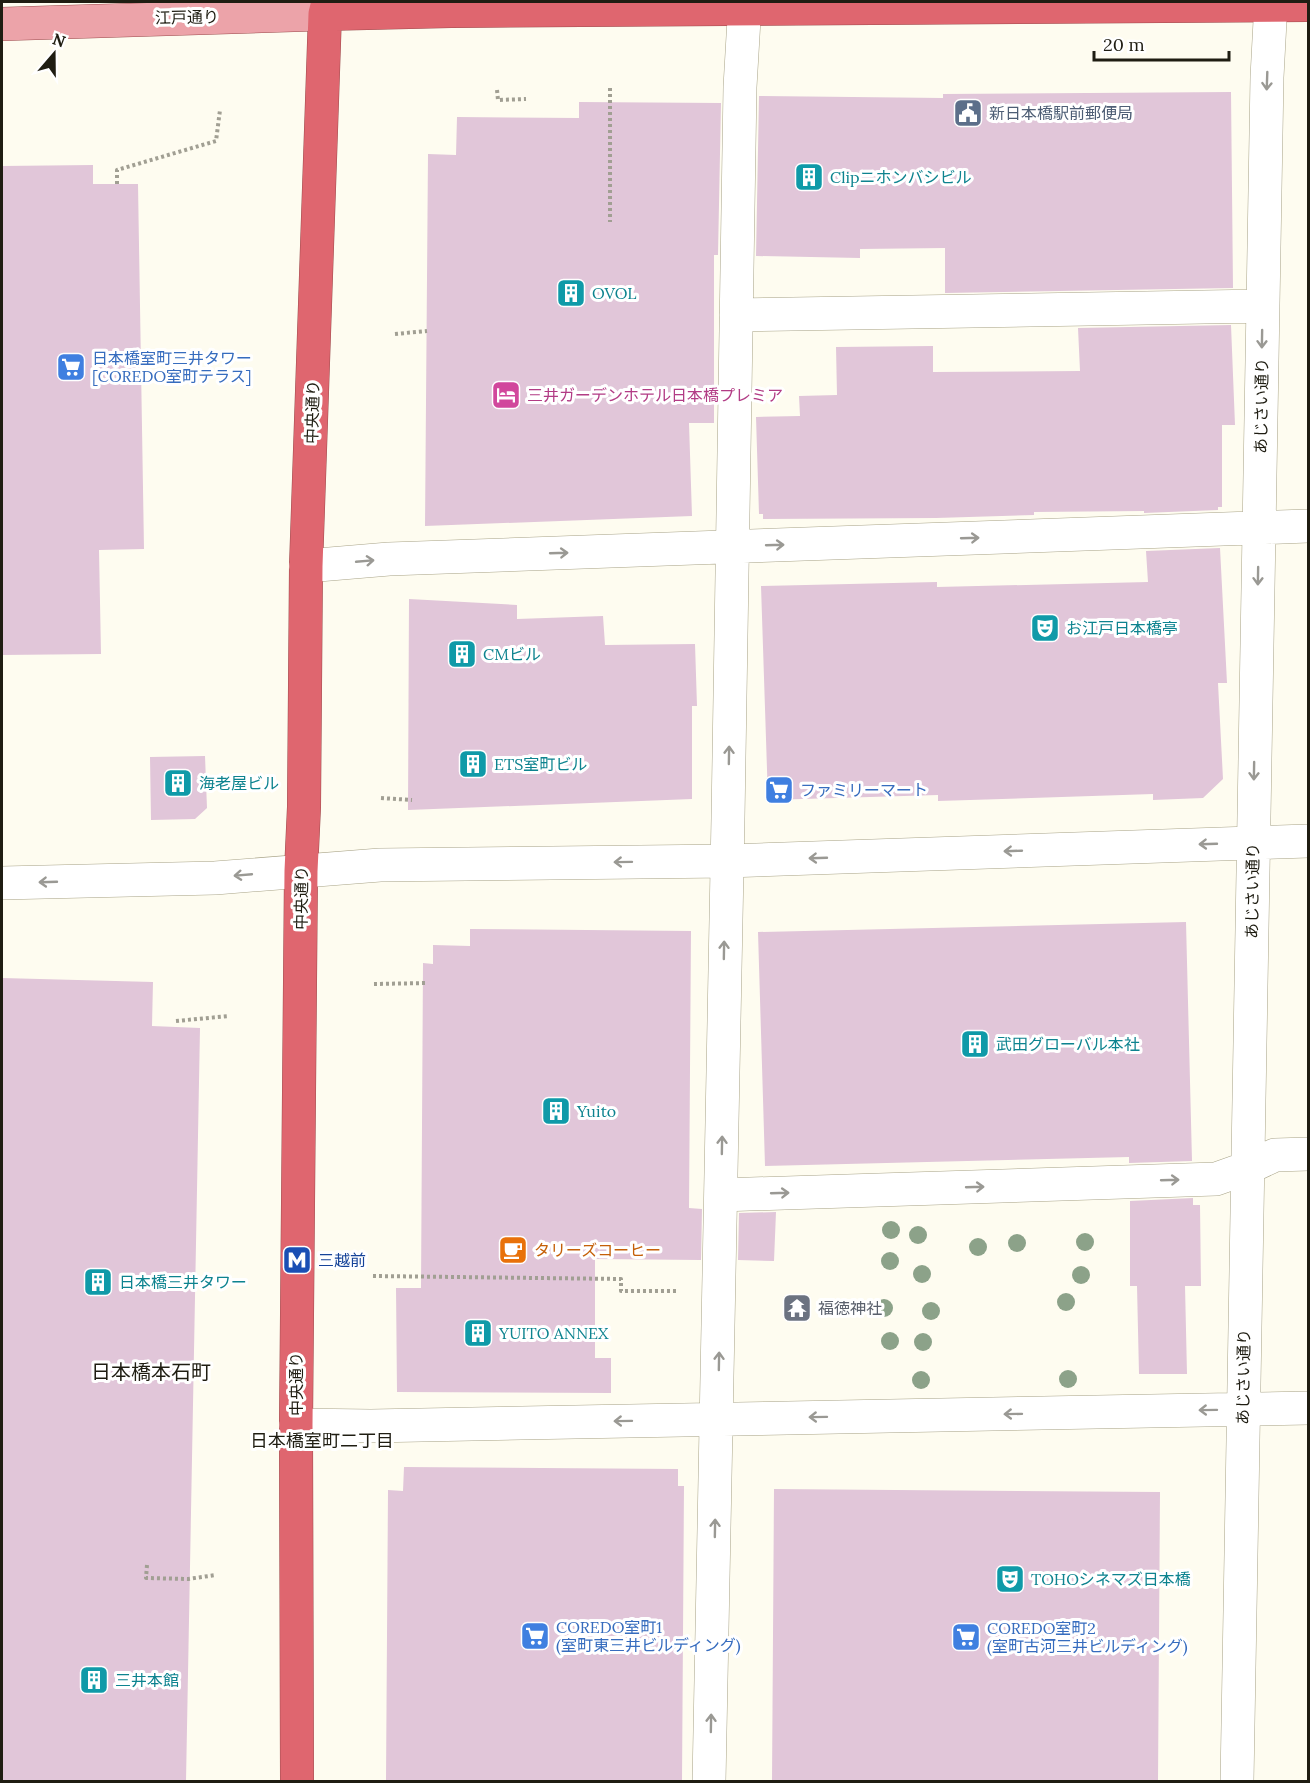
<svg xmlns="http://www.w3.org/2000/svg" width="1310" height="1783" font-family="Lora,'Noto Sans JP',serif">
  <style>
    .building { fill: #e1c6d9 }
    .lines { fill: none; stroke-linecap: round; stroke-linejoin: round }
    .minor-casing { stroke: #a9a488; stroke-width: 34 }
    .major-casing { stroke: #9c4c4e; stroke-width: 34 }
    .highway-casing { stroke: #9c4c4e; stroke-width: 34 }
    .path { stroke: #a19f93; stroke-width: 4; stroke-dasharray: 3 3; stroke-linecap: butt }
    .minor { stroke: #fff; stroke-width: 33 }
    .major { stroke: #eca3a9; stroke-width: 33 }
    .highway { stroke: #df666f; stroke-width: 33 }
    .tree { fill: #8ca289 }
    .oneway { stroke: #9a9994 }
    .labels { text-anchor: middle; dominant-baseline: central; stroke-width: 6; stroke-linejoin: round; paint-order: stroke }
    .street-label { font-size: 16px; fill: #1f1d12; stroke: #fff }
    .service-label { font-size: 16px; fill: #4e5e75; stroke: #fff; text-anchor: start }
    .culture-label { font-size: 16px; fill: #0d838f; stroke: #fff; text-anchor: start }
    .shop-label { font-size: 16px; fill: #366cbe; stroke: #fff; text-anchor: start }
    .hotel-label { font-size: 16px; fill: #b23c85; stroke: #fff; text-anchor: start }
    .food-label { font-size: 16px; fill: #c56008; stroke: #fff; text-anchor: start }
    .transit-label { font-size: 16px; fill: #164399; stroke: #fff; text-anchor: start }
    .worship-label { font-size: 16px; fill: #5b616d; stroke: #fff; text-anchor: start }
    .neighbourhood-label { font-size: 18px; fill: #1f1d12; stroke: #fff }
    .quarter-label { font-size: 20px; fill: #1f1d12; stroke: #fff }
  </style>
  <rect width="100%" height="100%" fill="#fefcf0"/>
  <path class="building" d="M1231,92L1233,288L945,293V248L860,249V258L756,256L759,96L943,98V94Z
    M579,102L721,103L718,255H714V423H689L692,516L425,526L428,154L456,155L457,117L579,118Z
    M93,165V184H138L144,549L99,550L101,654L2,655V166Z
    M1231,325L1235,425H1222V507H1218V510L1144,513V511L1034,512V515L936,518L763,519V514H759L756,417L800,416L799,396L837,395L836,347L933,346V372L1080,371L1078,328Z
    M1220,548L1227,683H1218L1223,779L1203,798L1153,800V794L938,801V795L768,800L761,586L937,582V587L1148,582L1146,551Z
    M409,599L517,605V619L603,616L605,645L695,644L697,706H692V799L408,810Z
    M205,756L207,808L195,819L151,820L150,757Z
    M1186,922L1192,1161L1129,1163V1157L765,1166L758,932Z
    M470,929L691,931L689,1208L702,1209L701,1260L595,1259V1358H611V1393L397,1392L396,1288H421L423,963L433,964V945L470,946Z
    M2,978L153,982L152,1026L200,1028L186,1782H2Z
    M1193,1198V1205H1200L1201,1286H1185L1187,1374H1139L1137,1286H1130V1201Z
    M776,1212L774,1261L738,1260L739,1213Z
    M404,1467L678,1469V1486H684L682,1782H386L388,1490L403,1491Z
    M774,1489L1160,1492L1158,1782H772Z"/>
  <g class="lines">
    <g class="minor-casing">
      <path id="minor" d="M736,315L1262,306
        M306,566L389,559L1308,526
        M2,883L215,878L380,865L727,861L1308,841
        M721,1195L1216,1179L1247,1168L1275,1155L1308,1154
        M296,1425L371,1426L1308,1408
        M709,1782L728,818L740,87L745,2
        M1237,1782L1267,77L1271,2"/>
    </g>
    <g class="major-casing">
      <path id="major" d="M2,24L325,14"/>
    </g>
    <g class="highway-casing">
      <path id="highway" d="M325,14L451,11L1308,5
        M297,1782L296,1425L301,871L304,807L306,566L325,14L328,2"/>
    </g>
    <path class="path" d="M610,88V222
      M497,90L498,100L526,99
      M117,184V170L216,141L220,110
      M395,334L427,331
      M381,798L412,800
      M374,984L428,983
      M176,1021L229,1016
      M373,1276L621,1279V1291H678
      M147,1565L146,1578L188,1579L216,1575"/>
    <use href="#minor" class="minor"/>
    <use href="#major" class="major"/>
    <use href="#highway" class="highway"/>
  </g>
  <g class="tree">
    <circle cx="891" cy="1230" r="9"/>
    <circle cx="918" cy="1235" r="9"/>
    <circle cx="1085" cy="1242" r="9"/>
    <circle cx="1017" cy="1243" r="9"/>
    <circle cx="978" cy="1247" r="9"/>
    <circle cx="890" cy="1261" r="9"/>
    <circle cx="922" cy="1274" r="9"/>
    <circle cx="1081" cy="1275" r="9"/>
    <circle cx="1066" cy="1302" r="9"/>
    <circle cx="884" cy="1308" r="9"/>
    <circle cx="931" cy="1311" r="9"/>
    <circle cx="890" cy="1341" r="9"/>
    <circle cx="923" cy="1342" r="9"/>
    <circle cx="1068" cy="1379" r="9"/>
    <circle cx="921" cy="1380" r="9"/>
  </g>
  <defs><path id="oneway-shaft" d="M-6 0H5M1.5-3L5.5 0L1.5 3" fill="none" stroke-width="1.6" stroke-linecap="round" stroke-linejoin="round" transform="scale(1.5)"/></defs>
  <g class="oneway">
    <use href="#oneway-shaft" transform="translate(1267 81) rotate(92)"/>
    <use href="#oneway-shaft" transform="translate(1262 339) rotate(91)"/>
    <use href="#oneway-shaft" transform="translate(970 538) rotate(-2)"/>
    <use href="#oneway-shaft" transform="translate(775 545) rotate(-2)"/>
    <use href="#oneway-shaft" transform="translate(559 553) rotate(-2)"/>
    <use href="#oneway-shaft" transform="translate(365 561) rotate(-5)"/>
    <use href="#oneway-shaft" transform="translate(1258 576) rotate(91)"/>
    <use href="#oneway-shaft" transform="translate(729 755) rotate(-89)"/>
    <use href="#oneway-shaft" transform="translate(1254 771) rotate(91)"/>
    <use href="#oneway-shaft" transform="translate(1208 844) rotate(178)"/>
    <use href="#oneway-shaft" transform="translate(1013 851) rotate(178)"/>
    <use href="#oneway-shaft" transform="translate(818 858) rotate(178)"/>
    <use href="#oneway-shaft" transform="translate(623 862) rotate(179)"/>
    <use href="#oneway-shaft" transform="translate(243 875) rotate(175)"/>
    <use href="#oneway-shaft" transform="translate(48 882) rotate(178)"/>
    <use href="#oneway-shaft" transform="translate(724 950) rotate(-89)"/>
    <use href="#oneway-shaft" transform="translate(722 1145) rotate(-89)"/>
    <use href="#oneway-shaft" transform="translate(1170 1180) rotate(-2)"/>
    <use href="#oneway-shaft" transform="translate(975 1187) rotate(-2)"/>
    <use href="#oneway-shaft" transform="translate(780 1193) rotate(-2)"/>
    <use href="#oneway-shaft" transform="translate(719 1361) rotate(-89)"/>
    <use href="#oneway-shaft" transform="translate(1208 1410) rotate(179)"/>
    <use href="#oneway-shaft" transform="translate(1013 1414) rotate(179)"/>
    <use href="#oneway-shaft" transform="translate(818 1417) rotate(179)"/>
    <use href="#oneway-shaft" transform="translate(623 1421) rotate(179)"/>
    <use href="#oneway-shaft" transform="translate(715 1528) rotate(-89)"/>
    <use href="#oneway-shaft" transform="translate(711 1723) rotate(-89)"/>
  </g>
  <defs>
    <g id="civic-square" transform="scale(1.5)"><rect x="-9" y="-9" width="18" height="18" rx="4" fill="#5c6f8a" stroke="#fff"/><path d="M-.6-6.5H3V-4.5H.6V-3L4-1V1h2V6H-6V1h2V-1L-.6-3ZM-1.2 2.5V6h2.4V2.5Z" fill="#fff"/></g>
    <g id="building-square" transform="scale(1.5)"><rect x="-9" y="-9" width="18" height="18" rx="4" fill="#0f9aa8" stroke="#fff"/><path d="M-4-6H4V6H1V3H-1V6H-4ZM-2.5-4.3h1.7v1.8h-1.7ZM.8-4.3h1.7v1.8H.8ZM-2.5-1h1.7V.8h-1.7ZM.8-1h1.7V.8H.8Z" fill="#fff"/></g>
    <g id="supermarket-square" transform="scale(1.5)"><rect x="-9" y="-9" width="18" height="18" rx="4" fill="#3f7fe0" stroke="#fff"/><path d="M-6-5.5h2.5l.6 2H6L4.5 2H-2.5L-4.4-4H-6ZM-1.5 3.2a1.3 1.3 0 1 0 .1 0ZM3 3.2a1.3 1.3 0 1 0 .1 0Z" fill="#fff"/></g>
    <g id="hotel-square" transform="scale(1.5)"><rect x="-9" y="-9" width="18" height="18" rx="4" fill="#d1479c" stroke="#fff"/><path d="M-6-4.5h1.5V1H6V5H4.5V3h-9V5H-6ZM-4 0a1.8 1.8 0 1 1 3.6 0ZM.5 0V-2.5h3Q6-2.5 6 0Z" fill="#fff"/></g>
    <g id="theatre-square" transform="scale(1.5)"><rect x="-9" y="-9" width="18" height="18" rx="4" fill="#0f9aa8" stroke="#fff"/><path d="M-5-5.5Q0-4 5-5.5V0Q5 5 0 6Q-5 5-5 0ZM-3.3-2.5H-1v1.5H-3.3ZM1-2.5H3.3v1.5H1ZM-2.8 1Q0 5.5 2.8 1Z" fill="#fff"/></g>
    <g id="cafe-square" transform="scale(1.5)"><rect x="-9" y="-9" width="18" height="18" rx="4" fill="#e8710a" stroke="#fff"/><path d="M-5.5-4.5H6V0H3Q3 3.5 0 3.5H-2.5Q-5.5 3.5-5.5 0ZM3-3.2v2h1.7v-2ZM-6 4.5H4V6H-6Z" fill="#fff"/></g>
    <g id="metro-square" transform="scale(1.5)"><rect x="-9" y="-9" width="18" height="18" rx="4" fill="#1a4fb4" stroke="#fff"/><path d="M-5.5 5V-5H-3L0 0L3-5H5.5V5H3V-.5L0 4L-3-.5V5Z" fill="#fff"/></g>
    <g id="temple-square" transform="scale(1.5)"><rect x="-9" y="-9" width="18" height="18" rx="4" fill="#6b7280" stroke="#fff"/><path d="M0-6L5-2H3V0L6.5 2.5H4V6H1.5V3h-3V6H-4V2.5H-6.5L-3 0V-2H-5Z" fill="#fff"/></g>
  </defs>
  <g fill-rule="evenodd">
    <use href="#civic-square" x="968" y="113"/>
    <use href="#building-square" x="809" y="177"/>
    <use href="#building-square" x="571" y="293"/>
    <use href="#supermarket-square" x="71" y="367"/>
    <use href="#hotel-square" x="506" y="395"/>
    <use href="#theatre-square" x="1045" y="628"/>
    <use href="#building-square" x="462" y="654"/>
    <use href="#building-square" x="473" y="764"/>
    <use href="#building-square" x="178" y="783"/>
    <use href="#supermarket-square" x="779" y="790"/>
    <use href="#building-square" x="975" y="1044"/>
    <use href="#building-square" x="556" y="1111"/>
    <use href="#cafe-square" x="513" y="1250"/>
    <use href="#metro-square" x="297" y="1260"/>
    <use href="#building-square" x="98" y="1282"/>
    <use href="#temple-square" x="797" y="1308"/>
    <use href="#building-square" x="478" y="1333"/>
    <use href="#theatre-square" x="1010" y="1579"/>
    <use href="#supermarket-square" x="535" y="1636"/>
    <use href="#supermarket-square" x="966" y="1637"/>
    <use href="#building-square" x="94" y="1680"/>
  </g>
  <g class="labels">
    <g class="street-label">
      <text transform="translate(187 17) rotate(-1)">江戸通り</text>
      <text transform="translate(1261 406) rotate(-89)">あじさい通り</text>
      <text transform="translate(312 412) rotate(-88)">中央通り</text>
      <text transform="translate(1252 891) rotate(-89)">あじさい通り</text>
      <text transform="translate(301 898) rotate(-89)">中央通り</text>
      <text transform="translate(1243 1377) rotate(-89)">あじさい通り</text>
      <text transform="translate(296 1384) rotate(-90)">中央通り</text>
    </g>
    <g class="service-label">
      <text x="989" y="113">新日本橋駅前郵便局</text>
    </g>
    <g class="culture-label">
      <text x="830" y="177">Clipニホンバシビル</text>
      <text x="592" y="293">OVOL</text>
      <text x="1066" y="628">お江戸日本橋亭</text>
      <text x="483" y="654">CMビル</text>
      <text x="494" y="764">ETS室町ビル</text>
      <text x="199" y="783">海老屋ビル</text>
      <text x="996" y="1044">武田グローバル本社</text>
      <text x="577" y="1111">Yuito</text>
      <text x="119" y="1282">日本橋三井タワー</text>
      <text x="499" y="1333">YUITO ANNEX</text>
      <text x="1031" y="1579">TOHOシネマズ日本橋</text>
      <text x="115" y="1680">三井本館</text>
    </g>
    <g class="shop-label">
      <text x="92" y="358">日本橋室町三井タワー<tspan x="92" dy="18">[COREDO室町テラス]</tspan></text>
      <text x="800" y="790">ファミリーマート</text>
      <text x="556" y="1627">COREDO室町1<tspan x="556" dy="18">(室町東三井ビルディング)</tspan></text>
      <text x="987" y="1628">COREDO室町2<tspan x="987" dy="18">(室町古河三井ビルディング)</tspan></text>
    </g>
    <g class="hotel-label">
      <text x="527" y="395">三井ガーデンホテル日本橋プレミア</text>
    </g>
    <g class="food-label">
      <text x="534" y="1250">タリーズコーヒー</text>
    </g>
    <g class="transit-label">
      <text x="318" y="1260">三越前</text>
    </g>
    <g class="worship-label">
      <text x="818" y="1308">福徳神社</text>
    </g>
    <g class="neighbourhood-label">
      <text x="322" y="1440">日本橋室町二丁目</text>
    </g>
    <g class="quarter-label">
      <text x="151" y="1371">日本橋本石町</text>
    </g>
  </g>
  <rect width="1310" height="1783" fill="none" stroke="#1f1d12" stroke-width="6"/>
  <g transform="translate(54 54) rotate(20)" stroke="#ffffff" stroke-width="4.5" paint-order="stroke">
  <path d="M0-4.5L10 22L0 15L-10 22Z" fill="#1f1d12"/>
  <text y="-9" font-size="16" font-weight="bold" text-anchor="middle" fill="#1f1d12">N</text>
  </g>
  <path d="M1094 51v9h135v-9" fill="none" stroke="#1f1d12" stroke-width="3"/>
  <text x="1103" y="51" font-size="18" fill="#1f1d12" stroke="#ffffff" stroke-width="4.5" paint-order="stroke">20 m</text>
</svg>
